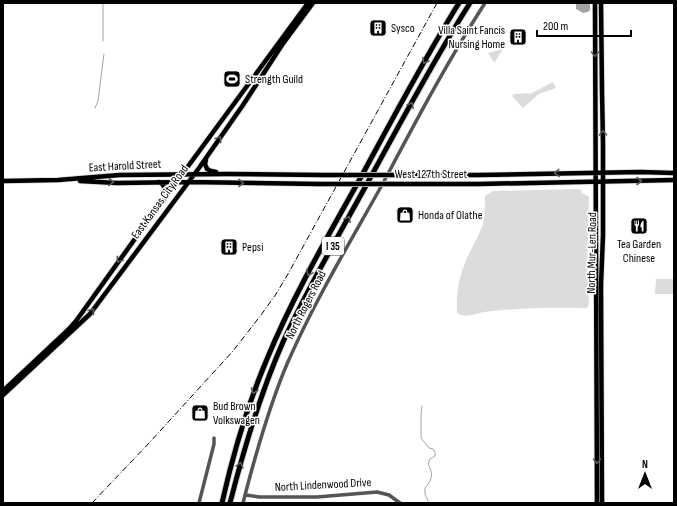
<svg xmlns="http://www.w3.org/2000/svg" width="677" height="506" font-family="'Sofia Sans Condensed',sans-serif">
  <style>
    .green { fill: #dcdcdc }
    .water { fill: #a3a3a3 }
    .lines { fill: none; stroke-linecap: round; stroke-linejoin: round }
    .stream { stroke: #a3a3a3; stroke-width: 1 }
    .major-casing { stroke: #dbdbdb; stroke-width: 6 }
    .highway-casing { stroke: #dbdbdb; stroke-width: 7 }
    .minor { stroke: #555; stroke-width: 3.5 }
    .major { stroke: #000; stroke-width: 4.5 }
    .highway { stroke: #000; stroke-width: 5 }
    .rail { stroke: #000; stroke-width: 1; stroke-dasharray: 6 2 1 2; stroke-linecap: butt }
    .major-bridge-casing { stroke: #dbdbdb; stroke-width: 6; stroke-linecap: butt }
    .major-bridge { stroke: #000; stroke-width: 4.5 }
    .oneway { stroke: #595959 }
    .labels { text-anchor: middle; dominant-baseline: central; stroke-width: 3; stroke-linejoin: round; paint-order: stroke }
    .shield { fill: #fff; stroke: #4c4c4c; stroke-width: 1 }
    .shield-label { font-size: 11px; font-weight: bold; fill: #000 }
    .poi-label { font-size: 12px; fill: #000; stroke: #fff; text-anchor: start }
    .street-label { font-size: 12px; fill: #000; stroke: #fff }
  </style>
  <rect width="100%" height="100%" fill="#fff"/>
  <path class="green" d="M503,49L495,62H494L488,53Z
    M553,82L556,88L539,94L523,108L512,96L514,94L528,93L530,94Z
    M579,189L581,190L582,193L588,196L589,198L587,269L589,304L587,308C553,307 518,308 484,312C476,314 464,318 457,313C456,293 459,276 467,258C472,247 479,236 483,224C485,215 485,205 485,196L493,191Z
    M656,279H674V294H655Z"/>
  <path class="water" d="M576,3H590V10L588,12L583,13L576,9Z"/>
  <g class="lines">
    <path class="stream" d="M103,3V41
      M95,108L98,101L104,54
      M422,406L421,413V438L429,448L433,449L435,452V456L430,459L428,464C433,473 433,479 425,488V494L429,503"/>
    <g class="major-casing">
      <path id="major" d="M595,3L597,503
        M601,3L602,91L603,144V235L601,285L602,503
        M206,159L205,164L207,169L211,171L216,172
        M399,175H479L640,172L674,173
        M3,181L58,180L120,175L228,174L323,175
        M80,181L117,183L188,182L319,184
        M159,182C166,185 165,190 164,197
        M393,184H479L674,180
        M3,391L68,330L76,321L142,229L308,3
        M3,395L90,314L199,168L243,105L282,45L313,3"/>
    </g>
    <g class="highway-casing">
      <path id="highway" d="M222,503C233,454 247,406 267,359C293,296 328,236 361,177C393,118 424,59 459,3
        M230,503C244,448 260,394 283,342C308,287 339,235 368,182C401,122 433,61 470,3"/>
    </g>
    <path class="minor" d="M246,495L259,497H317L377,492L389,495L400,503
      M199,503L214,444V438
      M243,503C255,456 268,409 287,364C314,302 349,244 382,185C415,123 447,62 485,3"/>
    <use href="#major" class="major"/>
    <use href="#highway" class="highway"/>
    <path class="rail" d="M92,503L150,442L233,351L261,315L276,294L288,274L437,3"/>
    <g class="major-bridge-casing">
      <path id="major-bridge" d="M323,175H399
        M319,184H393"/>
    </g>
    <use href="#major-bridge" class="major-bridge"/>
  </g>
  <defs><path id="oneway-chevron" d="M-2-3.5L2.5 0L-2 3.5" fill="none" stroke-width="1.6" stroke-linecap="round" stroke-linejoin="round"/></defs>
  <g class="oneway">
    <use href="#oneway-chevron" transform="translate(595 54) rotate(90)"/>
    <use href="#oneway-chevron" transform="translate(425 61) rotate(120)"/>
    <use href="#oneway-chevron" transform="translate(411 105) rotate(-61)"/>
    <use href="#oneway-chevron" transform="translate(603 133) rotate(-91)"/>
    <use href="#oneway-chevron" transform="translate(219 139) rotate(-54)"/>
    <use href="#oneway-chevron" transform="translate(557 173) rotate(178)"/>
    <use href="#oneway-chevron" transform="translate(639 181)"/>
    <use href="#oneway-chevron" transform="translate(111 182) rotate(2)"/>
    <use href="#oneway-chevron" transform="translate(241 183) rotate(1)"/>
    <use href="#oneway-chevron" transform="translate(348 219) rotate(-61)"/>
    <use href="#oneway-chevron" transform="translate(119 260) rotate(124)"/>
    <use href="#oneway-chevron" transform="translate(309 273) rotate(118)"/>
    <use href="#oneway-chevron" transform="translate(92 311) rotate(-52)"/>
    <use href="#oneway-chevron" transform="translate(254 391) rotate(110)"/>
    <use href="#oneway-chevron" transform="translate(597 461) rotate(90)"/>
    <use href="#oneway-chevron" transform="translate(240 465) rotate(-75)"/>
  </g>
  <defs>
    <g id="building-square" transform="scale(0.9)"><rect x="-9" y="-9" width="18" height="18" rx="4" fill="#000" stroke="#fff"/><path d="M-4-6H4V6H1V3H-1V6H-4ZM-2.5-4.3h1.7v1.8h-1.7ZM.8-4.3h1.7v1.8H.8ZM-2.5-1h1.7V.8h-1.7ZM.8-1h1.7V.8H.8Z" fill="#fff"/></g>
    <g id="stadium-square" transform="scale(0.9)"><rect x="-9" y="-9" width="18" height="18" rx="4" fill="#000" stroke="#fff"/><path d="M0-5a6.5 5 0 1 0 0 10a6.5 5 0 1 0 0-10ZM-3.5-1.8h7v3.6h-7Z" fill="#fff"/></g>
    <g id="shop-square" transform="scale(0.9)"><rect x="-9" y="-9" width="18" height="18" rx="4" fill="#000" stroke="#fff"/><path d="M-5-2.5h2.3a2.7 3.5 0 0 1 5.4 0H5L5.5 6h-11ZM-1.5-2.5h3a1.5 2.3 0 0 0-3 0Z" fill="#fff"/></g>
    <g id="restaurant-square" transform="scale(0.9)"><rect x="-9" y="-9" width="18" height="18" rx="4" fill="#000" stroke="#fff"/><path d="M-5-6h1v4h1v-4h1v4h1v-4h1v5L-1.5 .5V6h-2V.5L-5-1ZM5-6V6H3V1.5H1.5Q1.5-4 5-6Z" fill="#fff"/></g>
  </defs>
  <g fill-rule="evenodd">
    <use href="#building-square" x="378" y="28"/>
    <use href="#building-square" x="518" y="37"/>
    <use href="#stadium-square" x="232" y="79"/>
    <use href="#shop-square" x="405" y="215"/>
    <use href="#restaurant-square" x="639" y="226"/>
    <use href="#building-square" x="229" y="247"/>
    <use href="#shop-square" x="200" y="413"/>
  </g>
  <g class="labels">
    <rect class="shield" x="322" y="237" width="22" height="18" rx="3"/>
    <g class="shield-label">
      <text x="333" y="246">I 35</text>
    </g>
    <g class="poi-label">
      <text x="391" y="28">Sysco</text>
      <text x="505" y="30" text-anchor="end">Villa Saint Fancis<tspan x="505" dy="14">Nursing Home</tspan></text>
      <text x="245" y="79">Strength Guild</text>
      <text x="418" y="215">Honda of Olathe</text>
      <text x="639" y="244" text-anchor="middle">Tea Garden<tspan x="639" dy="14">Chinese</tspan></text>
      <text x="242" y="247">Pepsi</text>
      <text x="213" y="406">Bud Brown<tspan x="213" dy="14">Volkswagen</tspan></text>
    </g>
    <g class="street-label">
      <text transform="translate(125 166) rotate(-3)">East Harold Street</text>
      <text x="431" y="174">West 127th Street</text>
      <text transform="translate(160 202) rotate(-54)">East Kansas City Road</text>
      <text transform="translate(592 253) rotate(-89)">North Mur-Len Road</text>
      <text transform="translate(306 305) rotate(-63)">North Rogers Road</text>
      <text transform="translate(323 485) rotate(-3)">North Lindenwood Drive</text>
    </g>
  </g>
  <rect width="677" height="506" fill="none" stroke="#000000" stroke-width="8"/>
  <g transform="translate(645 474)" stroke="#ffffff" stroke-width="3" paint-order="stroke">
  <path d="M0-3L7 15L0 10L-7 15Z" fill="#000000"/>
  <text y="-6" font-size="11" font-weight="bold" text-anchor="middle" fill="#000000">N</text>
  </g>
  <path d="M537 30v6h94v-6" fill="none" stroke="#000000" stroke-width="2"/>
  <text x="543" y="30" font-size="12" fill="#000000" stroke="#ffffff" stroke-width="3" paint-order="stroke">200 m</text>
</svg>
